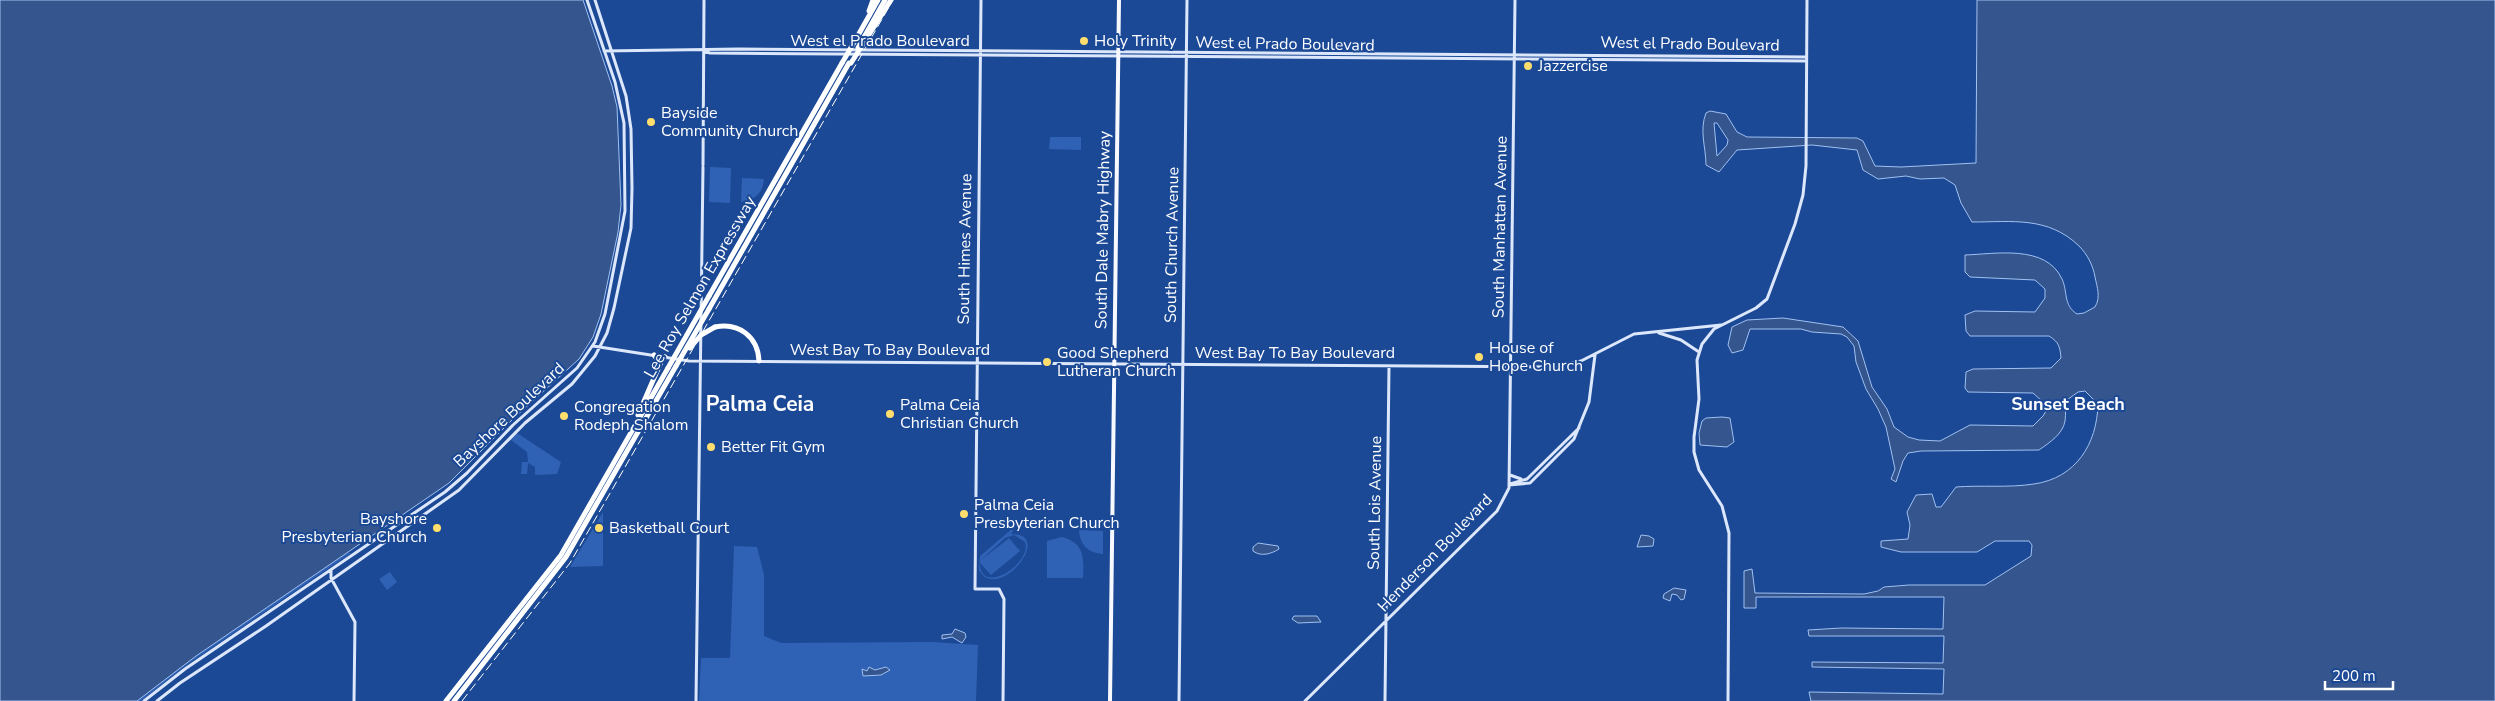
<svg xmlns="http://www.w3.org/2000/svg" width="2495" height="701" font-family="'Nunito Sans',sans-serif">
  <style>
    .green { fill: #2f62b4; fill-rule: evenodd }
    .water { fill: #34558d; stroke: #a1c1f1; fill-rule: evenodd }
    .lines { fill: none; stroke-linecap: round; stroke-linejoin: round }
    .secondary { stroke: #dce7fb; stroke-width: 3 }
    .primary { stroke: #f7f9ff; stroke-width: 4 }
    .highway { stroke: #fff; stroke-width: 5 }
    .rail { stroke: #fff; stroke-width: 1; stroke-dasharray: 9 4; stroke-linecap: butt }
    .highway-bridge { stroke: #fff; stroke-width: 5 }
    .poi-dot { fill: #ffde6d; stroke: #1b4996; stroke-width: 2 }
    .labels { text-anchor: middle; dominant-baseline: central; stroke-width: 4; stroke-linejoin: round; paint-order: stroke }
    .street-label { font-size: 16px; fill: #fff; stroke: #1b4996 }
    .poi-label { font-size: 16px; fill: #fff; stroke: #1b4996; text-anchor: start }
    .neighbourhood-label { font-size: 18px; font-weight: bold; fill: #fff; stroke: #1b4996 }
    .district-label { font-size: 21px; font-weight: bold; fill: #fff; stroke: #1b4996 }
  </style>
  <rect width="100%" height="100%" fill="#1b4996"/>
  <path class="green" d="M1050,137H1081V150L1049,149Z
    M710,167L731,168L730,203L709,202Z
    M742,178L764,179C763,193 755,200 741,202Z
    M517,433L561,462L557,474L535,475V467L528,463L527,474H521L522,462H528L527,452L511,440Z
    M603,512V566L570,567Z
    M1012,529L1013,531L1011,534C1056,534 997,604 979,570L980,556ZM1014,535L1025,542C1033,563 980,597 980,563L991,575L1020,551L1009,538L981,560L1005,538Z
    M1079,530L1103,531V554C1089,553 1080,546 1079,530Z
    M1062,537C1085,543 1084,559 1083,578H1047V541Z
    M734,546L757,547L764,575V636L781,643L932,642L978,645L976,701H699L701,658H730Z
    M347,553H351L185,666L141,701H137L196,656Z
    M390,572L397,582L387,590L379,579Z"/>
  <path class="water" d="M0,0H583L612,86L617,107L621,205L618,232L601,314L593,337L579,359L513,419L449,483L196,656L137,701H0Z
    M1977,0H2495V701H1811L1809,692L1943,694L1944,669L1812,667V662L1943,663L1944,636H1809L1808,630L1841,628L1943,629L1944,597H1756V608H1744V571L1752,569L1755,593L1864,594L1878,591L1884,587L1909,585H1985L2031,556L2032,545L2029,541H1995L1977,552H1901L1881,547V541L1908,539L1910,525L1907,512L1916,495L1932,494L1936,507H1941L1956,487C1981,485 2008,488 2034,484C2076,478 2097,444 2098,404L2085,391L2078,392L2067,400C2065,407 2066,414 2065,421C2063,434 2049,443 2039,450L1921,451L1908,453L1903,461L1896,482L1891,479L1895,469L1886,427L1878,409L1866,389L1856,362L1854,346L1847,337L1841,334L1812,332L1801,329H1750L1743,350L1732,353L1728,345L1732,327L1747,320L1783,318L1843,327L1858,341L1872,387L1887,409L1894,427L1908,437L1919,440L1940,441L1970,425L2033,426L2043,416L2046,411L2043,402L2033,393L1968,392L1965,388L1966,372L1973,369L2051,368L2061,358C2060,347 2059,342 2049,336H1970L1966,331L1965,315L1975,311L2035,312L2045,298V289L2035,280L1970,277L1965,272V255C1995,254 2046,244 2062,279C2068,292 2063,305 2077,314L2084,313L2095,307C2101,297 2097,287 2095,277C2093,265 2087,254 2079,246C2048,216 2012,222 1972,222L1961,203L1955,185L1944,178L1920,179L1906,176L1878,179L1863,170L1857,150L1812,145L1737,150L1719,172L1706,165C1706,147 1699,131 1706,113L1710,111L1726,114L1737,132L1747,137L1857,138L1863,141L1875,166L1901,167L1976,163ZM1714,123H1717L1728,140L1727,145L1717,156Z
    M1722,417L1730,418L1734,442L1727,447L1700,445L1699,433L1702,421L1706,418Z
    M1641,535L1649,536L1654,539L1653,546L1637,547Z
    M1258,543L1278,546L1279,549C1271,554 1261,557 1253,551V547Z
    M1674,588L1686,590L1684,599L1681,600L1677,595L1672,594L1670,601L1663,598L1664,594Z
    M1294,616H1317L1321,622L1298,623L1292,619Z
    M955,629L965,633L966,637L962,643L952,637L942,639V635L952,634Z
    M869,667L875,670L886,667L890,670L881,675L863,676L862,669L867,671Z"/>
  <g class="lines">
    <path class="secondary" d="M981,0L975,589H999L1004,599L1003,701
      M604,51L739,49L1806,57
      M704,51L710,53L1806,61
      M703,165L704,0
      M1659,333L1681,340L1699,352
      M593,346L689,361L1553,367L1581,361L1634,334L1721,325
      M1510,475L1521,479
      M1510,484L1527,479L1579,428
      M1509,485L1530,483L1574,439L1589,402L1595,355
      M331,570V578L355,622L354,701
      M144,701L185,669L445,492L467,473L513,425L577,368L595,342L605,314L625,211L624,123L615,82L587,0
      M157,701L180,683L266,626L459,490L525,423L572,384L595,356L607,333L614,308L631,228L632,188L631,129L626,96L595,0
      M696,701L703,167
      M1179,701L1187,0
      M1305,701L1497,511L1509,488L1515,0
      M1385,701L1389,366
      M1728,701L1729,533L1722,506L1699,470L1694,452V437L1699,399L1697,360L1702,344L1714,329L1756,308L1767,299L1795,224L1803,195L1806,166L1807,0"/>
    <path class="primary" d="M1110,701L1119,0"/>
    <path class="highway" d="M869,11L873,0
      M856,39L878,0
      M863,39L885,0
      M709,296L842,63
      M709,309L849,63
      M715,327C739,322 758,337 759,361
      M654,355L660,363
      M638,415L661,362L665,357
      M446,701L561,555L668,368
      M454,701L566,557L676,366"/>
    <path class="rail" d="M462,701L570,563L893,0"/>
    <path class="highway-bridge" d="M858,48L863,39
      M842,63L856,39
      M851,63L891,0
      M690,348L701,335L715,327
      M676,366L709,309
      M668,368L709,296"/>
  </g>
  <g class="poi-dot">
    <circle cx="1084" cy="41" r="5"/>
    <circle cx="1528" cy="66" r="5"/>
    <circle cx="651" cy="122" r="5"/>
    <circle cx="1479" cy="357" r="5"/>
    <circle cx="1047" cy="362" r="5"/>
    <circle cx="890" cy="414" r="5"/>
    <circle cx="564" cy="416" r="5"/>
    <circle cx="711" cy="447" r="5"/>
    <circle cx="964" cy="514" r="5"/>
    <circle cx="437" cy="528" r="5"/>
    <circle cx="599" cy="528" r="5"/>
  </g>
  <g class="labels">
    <g class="street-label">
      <text x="880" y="41">West el Prado Boulevard</text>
      <text transform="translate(1285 44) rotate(1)">West el Prado Boulevard</text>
      <text transform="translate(1690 44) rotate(1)">West el Prado Boulevard</text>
      <text transform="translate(1500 227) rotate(-89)">South Manhattan Avenue</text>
      <text transform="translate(1103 230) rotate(-89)">South Dale Mabry Highway</text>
      <text transform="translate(1172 245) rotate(-89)">South Church Avenue</text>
      <text transform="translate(965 249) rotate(-89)">South Himes Avenue</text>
      <text transform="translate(700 287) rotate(-60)">Lee Roy Selmon Expressway</text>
      <text x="890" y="350">West Bay To Bay Boulevard</text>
      <text x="1295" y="353">West Bay To Bay Boulevard</text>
      <text transform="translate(509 415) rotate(-43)">Bayshore Boulevard</text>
      <text transform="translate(1375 503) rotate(-89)">South Lois Avenue</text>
      <text transform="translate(1435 553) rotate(-46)">Henderson Boulevard</text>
    </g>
    <g class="poi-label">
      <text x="1094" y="41">Holy Trinity</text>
      <text x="1538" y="66">Jazzercise</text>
      <text x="661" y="113">Bayside<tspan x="661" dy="18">Community Church</tspan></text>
      <text x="1489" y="348">House of<tspan x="1489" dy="18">Hope Church</tspan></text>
      <text x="1057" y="353">Good Shepherd<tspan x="1057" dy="18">Lutheran Church</tspan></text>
      <text x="900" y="405">Palma Ceia<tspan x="900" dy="18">Christian Church</tspan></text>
      <text x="574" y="407">Congregation<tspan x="574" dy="18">Rodeph Shalom</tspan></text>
      <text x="721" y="447">Better Fit Gym</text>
      <text x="974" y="505">Palma Ceia<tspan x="974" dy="18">Presbyterian Church</tspan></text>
      <text x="427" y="519" text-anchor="end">Bayshore<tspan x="427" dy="18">Presbyterian Church</tspan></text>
      <text x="609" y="528">Basketball Court</text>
    </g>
    <g class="neighbourhood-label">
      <text x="2068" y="404">Sunset Beach</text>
    </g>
    <g class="district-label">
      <text x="760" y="404">Palma Ceia</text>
    </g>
  </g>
  <path d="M2325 681v8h68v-8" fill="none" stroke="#ffffff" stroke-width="2.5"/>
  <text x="2332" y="681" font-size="15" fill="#ffffff" stroke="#1b4996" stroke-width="4" paint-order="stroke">200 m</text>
</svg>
